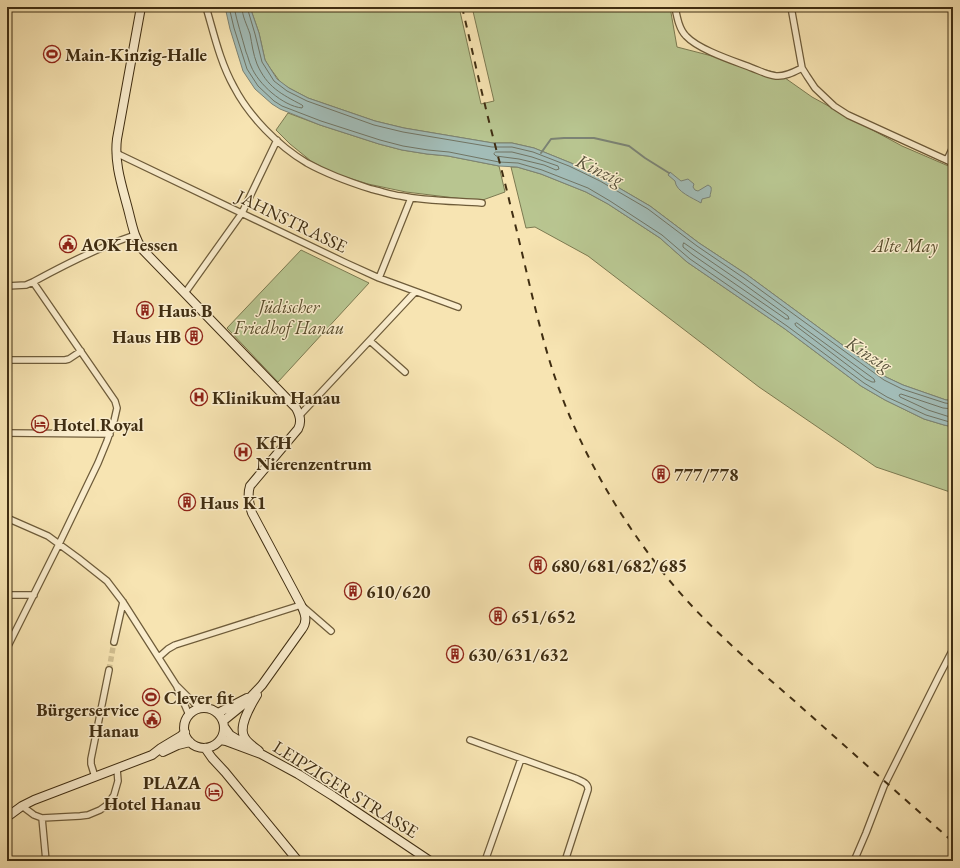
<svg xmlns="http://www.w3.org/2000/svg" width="960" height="868" font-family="'EB Garamond',serif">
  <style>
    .green { fill: #b8c590; stroke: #7c7a51 }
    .water { fill: #a2bcb7; stroke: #7b8375 }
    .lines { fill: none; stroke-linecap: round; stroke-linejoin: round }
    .shore { stroke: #717564; stroke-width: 1 }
    .stream { stroke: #7b8375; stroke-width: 2 }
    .street-tunnel { stroke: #d2c092; stroke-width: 5.5; stroke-dasharray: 5.5 3; stroke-linecap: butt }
    .street-casing { stroke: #6e5c3a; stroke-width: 8 }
    .secondary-casing { stroke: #402e12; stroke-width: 10 }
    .street { stroke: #faedcd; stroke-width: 5.5 }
    .secondary { stroke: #faedcd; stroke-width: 8 }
    .rail { stroke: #402e12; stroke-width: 2; stroke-dasharray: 7 7; stroke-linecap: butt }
    .labels { text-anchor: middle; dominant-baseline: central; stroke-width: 3; stroke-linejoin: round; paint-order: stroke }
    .poi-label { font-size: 18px; font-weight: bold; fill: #402e12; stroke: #faedcd; text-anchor: start }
    .street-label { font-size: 18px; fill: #402e12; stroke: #faedcd }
    .park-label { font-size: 18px; font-style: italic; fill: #584c2b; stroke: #faedcd }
    .water-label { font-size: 19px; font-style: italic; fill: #58523b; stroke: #faedcd }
  </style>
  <rect width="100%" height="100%" fill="#f7e4b2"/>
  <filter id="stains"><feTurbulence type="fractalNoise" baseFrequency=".005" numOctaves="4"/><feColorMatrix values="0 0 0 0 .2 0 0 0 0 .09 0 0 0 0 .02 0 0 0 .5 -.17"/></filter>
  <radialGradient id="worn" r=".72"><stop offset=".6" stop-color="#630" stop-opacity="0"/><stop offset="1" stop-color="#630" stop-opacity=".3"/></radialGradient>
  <path class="green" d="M250,7H459L481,104L494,101L472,7H670L677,47L778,73L812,97L902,146L953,168V400H946L903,385L886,377L746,274L699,243L650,206L602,178L571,163L534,148L512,143H493L404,128L375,121L308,98L289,88L281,83L270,68L265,60L259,33Z
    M288,113L320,125L379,144L402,150L427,154L448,156L499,166L505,192L480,201L406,192L368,184L333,173L311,161L290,144L276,130Z
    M511,167H517L541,174L586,192L608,204L660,238L687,262L785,329L861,386L885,400L924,419L944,425L953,427V493L876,467L759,387L588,256L535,227L526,228Z
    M301,250L369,283L278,382L227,328Z"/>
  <path class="water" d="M225,7H250L259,33L265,60L277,79L289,88L308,98L375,121L404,128L493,143H512L534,148L571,163L602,178L650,206L699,243L746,274L886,377L903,385L946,400H953V427L944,425L924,419L885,400L861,386L785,329L687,262L660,238L608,204L586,192L541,174L517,167L499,166L448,156L427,154L402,150L379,144L320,125L280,109L272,104L255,89L243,71L230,29Z
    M670,172L681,181L688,179L694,184L693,187L695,190L698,191L708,185L711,187C712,191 710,193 710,197L702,199L701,203C693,198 676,192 675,181L668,175Z"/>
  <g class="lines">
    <path class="shore" d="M229,7L234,28L247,69L258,86L274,101L282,106L321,121L380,140L403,146L428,150L449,152L499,162L518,163L542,170L588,188L610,201L662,235L690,259L787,326L864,383L887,397L926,415L953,423
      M234,7C237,22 242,37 246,52C248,56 249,62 251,66C258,84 283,106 302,108L303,106L302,105C281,94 267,87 257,64C253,54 252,44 250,34C247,25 242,16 242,7
      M247,7L255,34L262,62L274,81L287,91L307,101L374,125L403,132L492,147H512L533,152L569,166L600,181L648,209L697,246L744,278L884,380L902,389L945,403L953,404
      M496,152H512L532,157L558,166L559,169L556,170L544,165L519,159L496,156L494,154Z
      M684,243L741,282L788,316L789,319H786L693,255L683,247V245Z
      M797,323L874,379L875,382H872L866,379L796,326L795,324Z
      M953,409L943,408L901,394L899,395L900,397L928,410L953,418"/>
    <path class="stream" d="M541,153L551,139L564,138H594L629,146L645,158L669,173"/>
    <path class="street-tunnel" d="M109,670L114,642"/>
    <g class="street-casing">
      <path id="street" d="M206,7C214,34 220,62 234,87C249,116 278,146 307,163C327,174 349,182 371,189C381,191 391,195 401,196C427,201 455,201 482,203
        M675,7C677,17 679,29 686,36C699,50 734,61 752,68C760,71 768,75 776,76C785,77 794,72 802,68
        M791,7L802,68L807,76L815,88L834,106L848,115L953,163
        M116,153L346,263L379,278L458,307
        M947,160L953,147
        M379,278L411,198
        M7,286L26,285L33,282C66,264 99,247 135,235
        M185,293L242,213L277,140
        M370,341L405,372
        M7,360H65L69,359L81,351
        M299,416L415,292
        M7,433L110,434
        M7,518L48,536L78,558L107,581L123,602L176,685L199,708
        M7,595H34
        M114,642L123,602
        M7,648L59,544L98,463L107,441L114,421L117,408L115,401L33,282
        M159,657L168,649L175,645L301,605L331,631
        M177,687L189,715
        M470,740L575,778C581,781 589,783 588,790L565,861
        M95,777L91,764V759L109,670
        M22,806L34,815L42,818L80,816L88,815L100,810L107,805L114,795L118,781L117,769
        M42,818L46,861
        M485,861L521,759
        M854,861L866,833L884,786L939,676L953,649"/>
    </g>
    <g class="secondary-casing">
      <path id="secondary" d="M141,7L117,139C114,163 122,186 128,209C132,224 134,238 143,250L296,408C300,415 302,422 298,429L250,486C247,495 249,504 252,513L301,605C305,613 308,621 302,629L262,685L244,704L223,721
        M257,695C251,705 237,727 245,738C248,743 254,747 259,751
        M184 728a20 20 0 1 1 40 0a20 20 0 1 1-40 0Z
        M218,713L247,698
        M225,728L230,735L248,746
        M220,740L226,741L261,754L298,774L333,796L430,861
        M205,748L212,758L225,772L298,861
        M163,752L178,745L190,742
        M7,817L22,806L34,800L152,755L161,748L181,736L185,732"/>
    </g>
    <use href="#street" class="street"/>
    <use href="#secondary" class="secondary"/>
    <path class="rail" d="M462,7C470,40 477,73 485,105C493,139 503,173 511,208C524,258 534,309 549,359C573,438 614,511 665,575C702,621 747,660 791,698C845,746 899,794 953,842"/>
  </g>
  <defs>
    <g id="stadium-ring" transform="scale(0.9)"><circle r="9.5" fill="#faedcd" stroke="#8f2418" stroke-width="1.5"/><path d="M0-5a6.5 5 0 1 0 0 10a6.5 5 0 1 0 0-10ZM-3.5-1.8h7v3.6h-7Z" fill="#8f2418"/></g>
    <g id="civic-ring" transform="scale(0.9)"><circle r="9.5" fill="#faedcd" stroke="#8f2418" stroke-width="1.5"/><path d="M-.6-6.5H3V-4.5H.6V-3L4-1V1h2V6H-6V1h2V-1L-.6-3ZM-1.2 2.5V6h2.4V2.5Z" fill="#8f2418"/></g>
    <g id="building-ring" transform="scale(0.9)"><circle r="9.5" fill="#faedcd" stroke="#8f2418" stroke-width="1.5"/><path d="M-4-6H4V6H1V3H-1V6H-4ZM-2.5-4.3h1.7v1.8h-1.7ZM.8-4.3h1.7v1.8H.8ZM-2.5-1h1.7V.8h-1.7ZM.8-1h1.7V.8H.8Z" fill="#8f2418"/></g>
    <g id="hospital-ring" transform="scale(0.9)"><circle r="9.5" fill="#faedcd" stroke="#8f2418" stroke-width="1.5"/><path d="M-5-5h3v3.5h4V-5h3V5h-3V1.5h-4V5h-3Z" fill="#8f2418"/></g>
    <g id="hotel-ring" transform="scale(0.9)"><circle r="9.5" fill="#faedcd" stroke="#8f2418" stroke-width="1.5"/><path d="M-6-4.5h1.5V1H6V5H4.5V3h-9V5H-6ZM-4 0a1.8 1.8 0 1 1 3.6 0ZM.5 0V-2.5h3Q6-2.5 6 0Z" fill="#8f2418"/></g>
  </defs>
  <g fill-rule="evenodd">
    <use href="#stadium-ring" x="52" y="54"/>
    <use href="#civic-ring" x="68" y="244"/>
    <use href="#building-ring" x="145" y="310"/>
    <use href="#building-ring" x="194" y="336"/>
    <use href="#hospital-ring" x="199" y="397"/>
    <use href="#hotel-ring" x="40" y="424"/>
    <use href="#hospital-ring" x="243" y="452"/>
    <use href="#building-ring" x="661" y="474"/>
    <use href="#building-ring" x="187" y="502"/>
    <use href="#building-ring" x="538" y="565"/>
    <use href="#building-ring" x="353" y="591"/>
    <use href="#building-ring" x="498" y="616"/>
    <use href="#building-ring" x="455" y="654"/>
    <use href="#stadium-ring" x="151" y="697"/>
    <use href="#civic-ring" x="152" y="719"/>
    <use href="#hotel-ring" x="214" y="792"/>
  </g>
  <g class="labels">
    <g class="poi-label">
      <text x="65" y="54">Main-Kinzig-Halle</text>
      <text x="81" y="244">AOK Hessen</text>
      <text x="158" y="310">Haus B</text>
      <text x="181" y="336" text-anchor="end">Haus HB</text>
      <text x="212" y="397">Klinikum Hanau</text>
      <text x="53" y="424">Hotel Royal</text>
      <text x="256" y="442">KfH<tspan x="256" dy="21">Nierenzentrum</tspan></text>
      <text x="674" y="474">777/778</text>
      <text x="200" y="502">Haus K1</text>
      <text x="551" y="565">680/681/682/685</text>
      <text x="366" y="591">610/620</text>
      <text x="511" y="616">651/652</text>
      <text x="468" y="654">630/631/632</text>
      <text x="164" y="697">Clever fit</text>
      <text x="139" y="709" text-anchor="end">Bürgerservice<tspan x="139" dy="21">Hanau</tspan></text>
      <text x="201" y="782" text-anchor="end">PLAZA<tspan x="201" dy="21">Hotel Hanau</tspan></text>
    </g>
    <g class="street-label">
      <text transform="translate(292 221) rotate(26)">JAHNSTRASSE</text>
      <text transform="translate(346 789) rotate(32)">LEIPZIGER STRASSE</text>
    </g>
    <g class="park-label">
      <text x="905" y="245">Alte May</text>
      <text x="289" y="306">Jüdischer<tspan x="289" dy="21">Friedhof Hanau</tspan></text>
    </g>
    <g class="water-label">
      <text transform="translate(600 170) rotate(25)">Kinzig</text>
      <text transform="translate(869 354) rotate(32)">Kinzig</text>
    </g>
  </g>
  <rect width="960" height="868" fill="none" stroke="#f7e4b2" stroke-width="24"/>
  <rect x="8" y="8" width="944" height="852" fill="none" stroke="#402e12" stroke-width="2"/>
  <rect x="12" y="12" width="936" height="844" fill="none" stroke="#402e12"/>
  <rect width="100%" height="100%" filter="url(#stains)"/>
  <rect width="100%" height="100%" fill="url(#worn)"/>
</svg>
